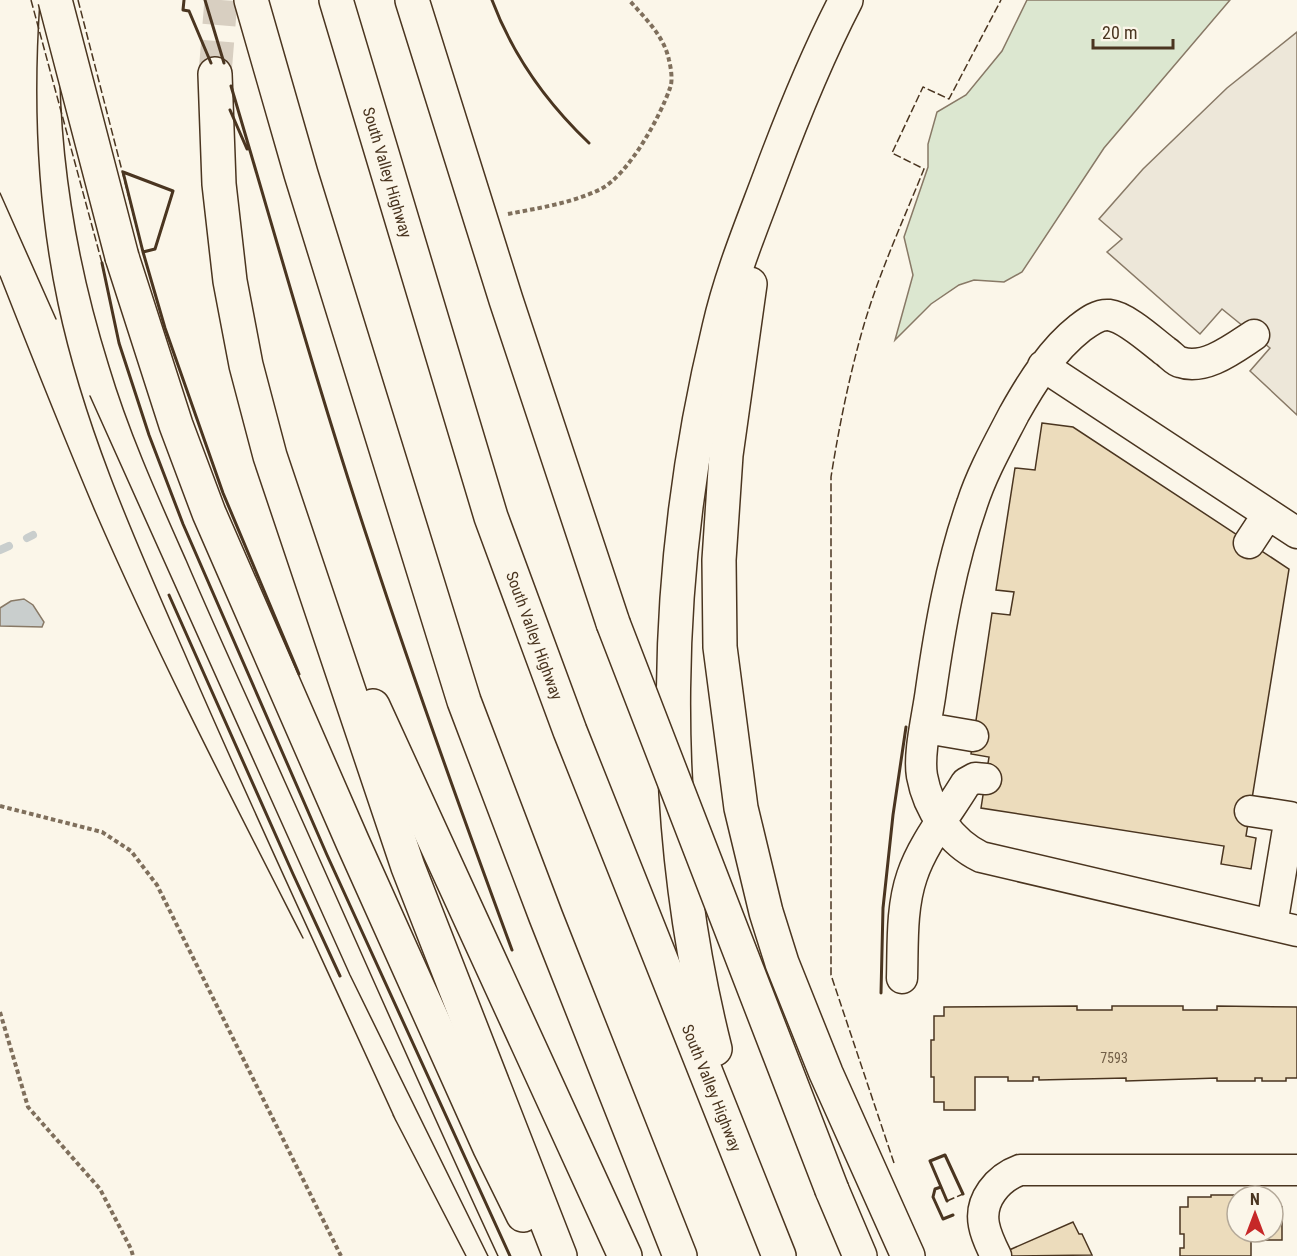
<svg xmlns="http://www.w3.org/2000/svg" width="1297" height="1256" font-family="'Roboto Condensed',sans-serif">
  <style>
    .green { fill: #dce7d0; stroke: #887966; stroke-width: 1.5 }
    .parking { fill: #ede7d9; stroke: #887966; stroke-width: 1.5 }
    .water { fill: #c9cecd; stroke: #887966; stroke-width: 1.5 }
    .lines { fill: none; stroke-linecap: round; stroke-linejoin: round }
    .stream { stroke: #c9cecd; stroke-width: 8 }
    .building { fill: #ecdcbc; stroke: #4a3520; stroke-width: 1.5 }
    .highway-tunnel { stroke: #d8cfc1; stroke-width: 33; stroke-dasharray: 33 16; stroke-linecap: butt }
    .minor-casing { stroke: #4a3520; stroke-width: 33 }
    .highway-casing { stroke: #4a3520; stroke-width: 36 }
    .path { stroke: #7f6f5c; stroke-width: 4; stroke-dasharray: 4.5 3; stroke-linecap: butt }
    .minor { stroke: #fbf6e9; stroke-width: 30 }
    .highway { stroke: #fbf6e9; stroke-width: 33 }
    .tram { stroke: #4a3520; stroke-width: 1.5 }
    .highway-bridge-casing { stroke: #4a3520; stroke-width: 36; stroke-linecap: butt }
    .highway-bridge { stroke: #fbf6e9; stroke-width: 33 }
    .fence { stroke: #4a3520; stroke-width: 1.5; stroke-dasharray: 8 3; stroke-linecap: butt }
    .wall { stroke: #4a3520; stroke-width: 3 }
    .labels { text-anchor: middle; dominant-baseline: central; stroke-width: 4.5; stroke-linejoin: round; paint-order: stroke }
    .number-label { font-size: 14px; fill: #725f47 }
    .street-label { font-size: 16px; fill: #4a3520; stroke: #fbf6e9 }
  </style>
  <rect width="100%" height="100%" fill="#fbf6e9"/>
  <path class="green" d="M1027,0H1230L1104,148L1022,272L1004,282L974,280L959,285L931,304L895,340L913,275L904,237L928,167V144L937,112L966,95L1002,51Z"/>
  <path class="parking" d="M1297,32V415L1250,371L1270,348L1222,309L1200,334L1107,252L1122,239L1099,219L1143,169L1227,88Z"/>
  <path class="water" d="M24,599L33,605L44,622L42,627L0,626V608L11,601Z"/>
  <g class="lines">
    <path class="stream" d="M27,538L33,535
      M0,550L9,546"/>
  </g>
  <path class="building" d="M1042,423L1073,427L1289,569L1246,836L1256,838L1251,869L1221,864L1224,846L981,808L989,757L971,754L992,613L1010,615L1014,592L996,590L1015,468L1035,470Z
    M1077,1006V1010H1112V1006H1183V1010H1217V1006L1297,1007V1078H1286V1081H1262V1078H1255V1081H1217V1078L1126,1081V1078L1039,1080V1077H1033V1081H1008V1077H975V1110H944V1102H934V1077H931V1040H934V1016H944V1007Z
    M1211,1195H1251L1237,1196V1232H1273V1207H1282V1240H1251V1256H1180V1248H1184V1234H1180V1207H1188V1197H1211Z
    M1073,1222L1079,1234H1082L1092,1255L1009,1256L1007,1251Z"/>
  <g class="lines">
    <path class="highway-tunnel" d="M215,74L221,0"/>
    <g class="minor-casing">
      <path id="minor" d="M1254,335C1234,348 1205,371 1180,362C1175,361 1170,354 1165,351C1152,341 1126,317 1109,315C1098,314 1088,322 1080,328C1052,350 1032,382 1014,414C999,443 982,473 972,504C951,564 940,627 931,690C928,714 918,753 922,776C928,809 950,842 981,857L1297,931
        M1043,366L1297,533
        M1249,543L1268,514
        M926,728L973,736
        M1250,811L1290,817L1272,925
        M902,978C903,945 901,908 912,876C923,843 948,813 966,783L975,778L986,779
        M996,1256C991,1246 986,1236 984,1225C979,1200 998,1178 1020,1170H1297"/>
    </g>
    <g class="highway-casing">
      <g id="highway">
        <path d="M251,0L301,174L464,701L546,917L680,1256"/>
        <path id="s1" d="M336,0L491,517L570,731L779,1256"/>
        <path d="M412,0L506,300L613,623"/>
        <path d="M215,74L219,184L230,281L246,365L270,456L408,867L560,1256"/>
        <path d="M122,257L176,425L209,513L353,843L490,1148L523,1215"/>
        <path d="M750,284L726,455L719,560L720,647L741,808L766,912L782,963L826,1073L908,1256"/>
        <path d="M373,706L625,1256"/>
        <path d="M715,1049C656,814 662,563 719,328C731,275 752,225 771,174C793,115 817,56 846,0"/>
        <path d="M832,1190L860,1256"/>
      </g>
    </g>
    <path class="path" d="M508,214C539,208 572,203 601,189C629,174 660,117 670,88C673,81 671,68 669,60C664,36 645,18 629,0
      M0,806L102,832L131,851L157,885L341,1256
      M0,1012L28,1107L100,1189L131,1249L133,1256"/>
    <use href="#minor" class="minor"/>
    <use href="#highway" class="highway"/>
    <path class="tram" d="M40,0C33,101 37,205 58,304C84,426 134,538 184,652C252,810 325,965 396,1121
      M61,0C54,124 72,248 109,366C129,433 158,497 186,560C218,635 252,708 285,782C356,940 425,1099 498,1256
      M0,193L56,319
      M0,276C31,355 62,433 95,511C158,656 231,797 303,938
      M90,396L350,975L488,1256
      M393,1115L466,1256"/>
    <g class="highway-bridge-casing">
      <path id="highway-bridge" d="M55,0L122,257
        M613,623L832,1190"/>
    </g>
    <use href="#highway-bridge" class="highway-bridge"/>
    <path class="fence" d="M31,0L102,263
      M78,0L143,252
      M894,1163L831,975V477C839,427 849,377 863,328C879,273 903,221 924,169L892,153L923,87L949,99L1001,0
      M947,1201L963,1194"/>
    <path class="wall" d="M184,0L183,10L189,11L211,63
      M205,0L224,63
      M492,0C513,56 546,102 589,143
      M231,86C277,241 320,396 371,549C415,684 463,817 512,950
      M230,110L247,149
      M123,172L173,191L155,249L143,252Z
      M143,252L165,328L223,493L299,674
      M102,263L119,343L149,435L183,524L327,855L510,1256
      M169,595L293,874L340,976
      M881,993L883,908L893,815L906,727
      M941,1187L935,1189L933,1197L943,1219L953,1215
      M947,1201L930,1161L945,1155L963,1194"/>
  </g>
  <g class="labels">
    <g class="number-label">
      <text x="1114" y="1058">7593</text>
    </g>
    <g class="street-label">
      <text stroke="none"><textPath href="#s1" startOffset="180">South Valley Highway</textPath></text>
      <text stroke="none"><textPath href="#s1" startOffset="666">South Valley Highway</textPath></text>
      <text stroke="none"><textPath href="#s1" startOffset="1152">South Valley Highway</textPath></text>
    </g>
  </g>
  <g transform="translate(1255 1214)"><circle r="28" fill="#fbf6e9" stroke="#b4a999" stroke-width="1.5"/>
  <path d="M0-4.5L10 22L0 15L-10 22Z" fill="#c62828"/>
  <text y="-9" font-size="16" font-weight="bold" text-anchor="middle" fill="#4a3520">N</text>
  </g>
  <path d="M1093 39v9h80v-9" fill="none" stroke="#4a3520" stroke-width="3"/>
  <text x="1102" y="39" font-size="18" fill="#4a3520" stroke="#fbf6e9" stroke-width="4.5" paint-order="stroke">20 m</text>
</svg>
